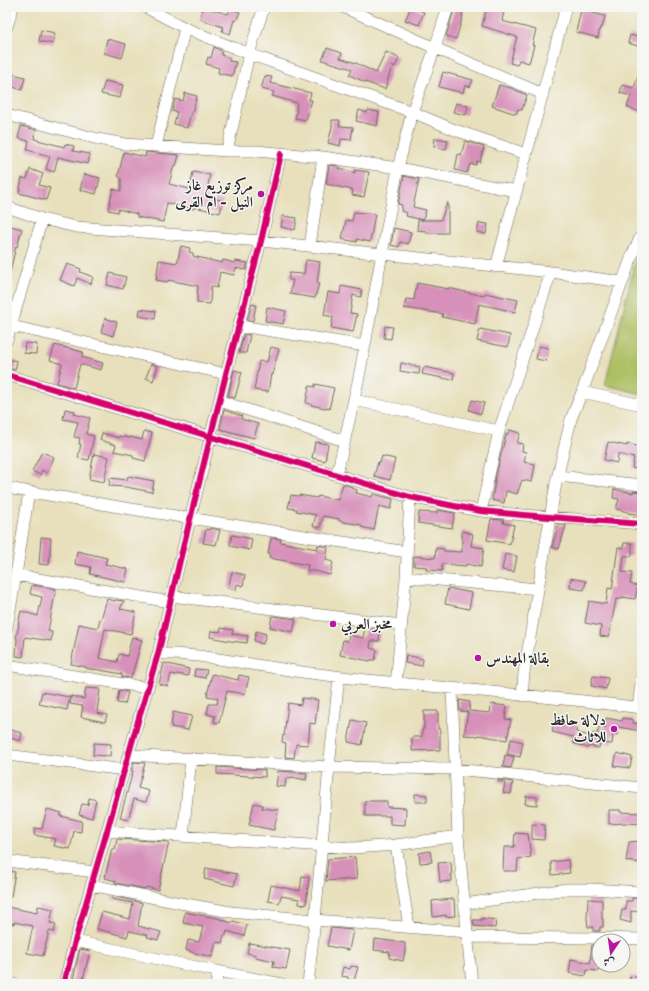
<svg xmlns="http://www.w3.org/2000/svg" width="649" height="991" font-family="'IM FELL English',Amiri,serif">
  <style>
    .green { fill: #aec063; stroke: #6c7647 }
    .building { fill: #d790b9 }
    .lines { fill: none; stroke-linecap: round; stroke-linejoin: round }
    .minor-casing { stroke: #6d6a5e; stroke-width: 12 }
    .minor { stroke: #fff; stroke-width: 11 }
    .cycleway-casing { stroke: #f6f6f2; stroke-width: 8 }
    .cycleway { stroke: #d6006c; stroke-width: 6 }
    .poi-dot { fill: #b5179e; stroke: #f6f6f2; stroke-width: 1.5 }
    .labels { text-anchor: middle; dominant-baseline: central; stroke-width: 3; stroke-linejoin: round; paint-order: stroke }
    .poi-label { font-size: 15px; font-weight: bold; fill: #2b2b2b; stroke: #f6f6f2; text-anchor: end }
  </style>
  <rect width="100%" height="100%" fill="#f6f6f2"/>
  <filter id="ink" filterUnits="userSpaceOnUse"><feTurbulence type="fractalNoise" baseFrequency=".025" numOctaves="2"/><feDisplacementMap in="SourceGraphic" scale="8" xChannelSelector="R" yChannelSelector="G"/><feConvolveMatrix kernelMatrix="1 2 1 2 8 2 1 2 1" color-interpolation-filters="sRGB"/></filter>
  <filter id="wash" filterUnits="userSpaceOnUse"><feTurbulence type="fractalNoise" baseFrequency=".012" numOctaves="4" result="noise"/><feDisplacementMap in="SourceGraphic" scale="16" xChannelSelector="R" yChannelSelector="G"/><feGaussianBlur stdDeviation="0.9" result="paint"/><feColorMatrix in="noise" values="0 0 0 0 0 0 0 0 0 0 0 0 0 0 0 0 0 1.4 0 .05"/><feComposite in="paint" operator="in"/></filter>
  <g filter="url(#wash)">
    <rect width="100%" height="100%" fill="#e8e0bc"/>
    <path class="green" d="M640,241L642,242V394L605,385Z"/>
    <g id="blocks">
      <path class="building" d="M203,7L228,14L230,9L240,12L236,21L234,20L230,34L222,31L223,27L200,19Z
        M411,7L424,12L419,25L405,20Z
        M455,7H464L462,16H463L456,39L446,36Z
        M487,7H505L502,21L536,30L532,45H534L529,63L519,60L517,65L510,63L517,37L482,26Z
        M581,10L605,16L602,28L600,27L598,38L576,32Z
        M41,30L55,33L53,44L39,41Z
        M630,35L642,38L641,47L628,43Z
        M107,39L126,44L122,58L104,53Z
        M214,47L222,51L221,55L230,58L229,61L236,62L232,76L218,73L219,68L206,64L208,57L211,58Z
        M327,48L342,53L340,58L356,63L376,73L386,52L399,58L395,67L392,66L385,89L365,82L349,75L352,69L322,60Z
        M641,68H642V113L627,107L631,96L620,93L622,85L634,88Z
        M443,72L473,80L470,87L465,85L463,93L439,87Z
        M13,74L25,77L22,90L10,86Z
        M265,76L272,77L270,83L311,93L309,100H312L306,120L295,118L297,110H296L297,103L272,96L274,92L261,89Z
        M105,81L123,85L120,98L101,94Z
        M499,85L511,88L527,95L522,110L518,109L516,114L492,106Z
        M185,93L197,96L192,113H191L187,128L174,124L177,112L172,111L175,99L183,101Z
        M456,103L468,106L466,115L453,112Z
        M359,110L367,113L368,110L379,112L377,126L356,121Z
        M332,120H340L339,126L353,127L351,140L341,139L340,146L328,143L332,127Z
        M21,126L36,130L34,139L64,147L65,144L74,146L73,151L90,154L88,164L58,157L54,172L46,169L50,156L27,150L29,141L18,138Z
        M435,138L448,140L446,149L434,147Z
        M465,141L484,147L480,162L477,161L476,165L470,164L467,173L455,170L458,154L461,155Z
        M124,152L145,157L146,152L179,155L176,166L174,165L169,184L190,189L193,172L210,175L206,196L223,201L220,213L195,207L194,209L167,203L163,222L137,217V214L118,209V212L108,210L113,189L121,191V178L118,176Z
        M329,165L338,166V168L355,173V170L369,172L364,197L352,195L353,190L326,184Z
        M30,169L43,174L39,185L50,188L46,200L19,193L22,178L27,179Z
        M84,174L100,178L96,194L80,190Z
        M404,176L419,179L413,207L426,210L423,220H441L447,203H448V233H426V231L417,230L418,220H423L406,216L407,213L401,211L402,205L398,204Z
        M354,212L375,214L370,242L357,239V242L342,239L346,220L352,221Z
        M283,216L297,218L295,230L281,227Z
        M479,223L488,224L486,234L477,232Z
        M7,225L22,229L17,247L16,246L10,272H7Z
        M394,228L411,232L408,244L400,242L399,247L391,245Z
        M181,246L190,248L189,252L193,253V256L222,263L223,260L235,263V261L248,263L246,270L236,268L234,275L220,272L217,288L211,286L210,304L197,303L198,286L168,280V282L156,280L159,260L177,263Z
        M306,260L320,262L317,283H319L315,298L290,294L293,280H289V273L304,274Z
        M67,264L81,269L80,272L93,277L91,284L77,278L74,286L60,280Z
        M110,273L126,277L123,289L107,285Z
        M417,283L448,289V288L484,296L485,293L518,300L515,312L479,304L475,324L442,317L443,314L404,308L406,299L414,300Z
        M341,286L362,290L361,297L353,295L350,313L357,314L353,332L331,328L333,317L324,315L328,292L340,294Z
        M252,304L256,305L253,321L247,320Z
        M267,307L286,311L283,324L265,321Z
        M140,309L156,311L155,319L139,316Z
        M105,318L117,322L113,336L101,332Z
        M385,326L393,327L391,339L384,338Z
        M480,329L510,335L508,347L477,341Z
        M244,334L250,335L246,353H239Z
        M25,343L37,344L36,354L24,353Z
        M55,345L83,352L82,357L103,363L101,370L80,364L74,388L57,383L62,364L50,360Z
        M539,346L548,348L546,361L536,359Z
        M271,347L279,349L272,375L271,374L268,392L254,390L259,361L267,362Z
        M7,359L17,361L15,370L7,368Z
        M401,363L420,367L419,374L400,371Z
        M151,364L158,366L153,381L146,378Z
        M424,367L454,373L453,380L422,374Z
        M234,370L242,372L235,398L228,396Z
        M315,384L334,388L329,409L311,405V404L306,403L309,386L315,387Z
        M472,400L484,403L481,414L469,410Z
        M65,409L75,411L74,414L90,418L86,434L94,436L89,460L78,458L81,444H79L80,438L74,437L78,422L63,419Z
        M224,410L242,416L241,419L258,424L254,438L220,429Z
        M509,430L520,433L517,443L523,444L522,451L526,452L524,462L535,464L532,482L522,480L517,494L506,491L504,503L492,500L496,475L506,434H508Z
        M144,431L152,433L145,461L133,458V455L114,451L116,445L100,440L102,433L119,438V436L130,438L131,437L142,440Z
        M315,442L328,444L325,461L312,458Z
        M608,442L627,446V444L642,447V470L632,468L634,458L618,454L617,463L604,460Z
        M42,452L54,457L47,473L42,470L40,475L32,471Z
        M94,454L109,457L104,482L89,479Z
        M382,456L395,459L390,480L374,476L378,462L380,463Z
        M128,476L154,481L152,492L126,487L109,486L110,478L127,480Z
        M343,484L352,487L351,488L357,490L356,493L372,497L373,494L393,499L391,509L379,506L374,530L361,527V525L339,521V519L323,516L320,528L313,526L316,515L296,511L297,509L288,508L291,495L299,496V495L317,498L318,496L338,500Z
        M614,489L633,493V491L642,492V515L628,513V512L616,509L619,499L613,498Z
        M437,510L455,513L452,528L418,523L419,512L437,513Z
        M491,519L504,520L503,523L514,525L510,544L487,540Z
        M558,525H566L559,549L552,547Z
        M210,528L220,530L216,545L203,543L206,529L210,530Z
        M462,531L473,534L471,546L484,548L481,567L466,564V566L442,564V571L426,570L427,567L414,566V556L435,558L436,548L444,549V551L462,552Z
        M232,535L252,539L250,550L230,546Z
        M41,537L51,538L49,565L39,564Z
        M271,538L281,539L280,542L317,549L318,545L328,547L326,560L333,562L330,575L315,571H307L308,565L269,558L270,554H268Z
        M624,543H632V556H624L622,572L632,573L630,584L638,586L635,599L622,597V599H616L609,637L600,636L601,626L585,623L589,601L606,604L608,588L612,589L618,547L623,548Z
        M77,551L107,558L105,564L128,569L125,582L90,574L91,567L75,564Z
        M505,554L517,556L514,572L502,570Z
        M232,572L245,575L243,586L237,584L236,590L228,588Z
        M571,578L586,581L584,590L570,588Z
        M32,585L56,589L48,631L52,632L51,641L25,637L23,657L16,656L17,638H16L19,625H18L21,611L38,616L42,597L30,594Z
        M448,588L472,593L469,609L445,604Z
        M107,599L115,601L116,600L124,601L120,609L136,612L131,634L105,629L99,658L117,662L119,654L127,656L132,637L142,640L131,678L122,677V674L94,669V670L86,668V667L71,664L79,624L98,628L100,619H101Z
        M272,616L296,619L293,632L270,627Z
        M221,628L233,630L232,634L248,636L247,643L230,641L210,637L211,631L220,632Z
        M365,628L380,631L379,641H371L370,648L377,650L375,660H370V661L340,655L343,640L348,641L349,635L363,638Z
        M256,631L266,634L263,644L254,641Z
        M406,655L423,659L422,666L405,663Z
        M164,663L189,669L188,676L177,674L176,675L171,674L168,686L159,684Z
        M195,669L207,670L205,678L194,676Z
        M212,674L238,680L239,675L249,677L245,694L227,691L219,723L214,722L215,716L207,714L209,704H217L218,698L207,696Z
        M593,676L608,678L606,689L591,686Z
        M86,688L100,689L97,713L107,715L105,722L81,717L83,706L70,704L71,696L84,699Z
        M119,690L128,692L125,704L117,703Z
        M42,692L70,697L67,710L39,704Z
        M302,698L318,700L315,724L310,723L308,745L296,744L294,758L285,757L286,743L282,742L283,735L284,736L288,703L301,705Z
        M459,700L470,702L469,711L490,713L491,704L507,706L505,719L511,720L507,740L478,735V736L464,735L468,712L460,711Z
        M424,711H438V729H440V750L412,751V737H422V729H424Z
        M173,712L192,716L188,730L171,727Z
        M606,718L622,721L623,718L634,720L633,723L642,724L641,731L618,727L617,735L613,734L612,744L600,743L599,748L589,746L588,748L573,743L574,737L552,732L554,721L564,723V721L577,724L576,732L592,737L593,733L597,734L599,727L605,728Z
        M352,720L366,723L362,745L348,742Z
        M7,729L22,733L20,741L7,737Z
        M511,739L523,742L520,757L507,754Z
        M94,743L111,744L110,756L93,755Z
        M617,753L632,757L630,768L614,766Z
        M505,755L514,757L511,768L503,767Z
        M134,762L145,763L138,788L149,791L146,802L134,799L128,820L120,818L133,771H132V769Z
        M217,767L265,770V777L217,774Z
        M278,771L307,773L306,780L291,777V779L286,778L285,787L276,786Z
        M498,780L513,782L511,794L503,793L505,783L498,782Z
        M415,794L427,795V802H415Z
        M526,796L537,797V805L525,804Z
        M89,798L96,800L92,818L79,815L82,804L88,805Z
        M365,801H387V807L406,808L405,825L390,824V816H365Z
        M254,803L263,805L262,808L278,810L274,830L249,825Z
        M47,809L62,813L60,816L82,821L81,832L74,831L70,849L54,846L56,839L34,835L35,828L42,829Z
        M609,810H620V812L642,813V824L626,823L609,824Z
        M532,824L545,825L544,840L532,839Z
        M515,833L528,834L531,857L518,859L517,871H503L504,847H514Z
        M117,839L169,842L158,890L146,887L145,889L115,883L116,881L105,878L112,849H115Z
        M642,841V863L626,861L629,842Z
        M430,851L432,862L420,863L419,853Z
        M355,857L357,879L326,881L328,859Z
        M568,860L570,873L552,875L551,862Z
        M451,862L452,881L440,882L438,863Z
        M206,868L237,874L234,886L204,879Z
        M7,871L15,872L11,897H7Z
        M302,876L309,877L306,905L299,904V899L281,896L279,903L268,901L271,885L300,891Z
        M112,896L142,903L138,926L161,932L158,940L147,937L148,935L129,931L127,937L97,929L102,912L130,919L133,903L112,899Z
        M632,898L642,899V912L631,911V923L620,920L622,910H626V901H632Z
        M454,899L455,916L446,917V915L433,917L432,901Z
        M588,899L602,900V919H603V927H600V931H593V927H588L587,918Z
        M38,906L53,909L50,923L56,924L54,932L49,931L43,956L27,953L33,926L14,922V924L7,922V907L37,913Z
        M185,912L217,918L232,923L233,921L247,925L244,936L227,931L226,935H224L222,943L216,942L212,957L194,953L186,950L188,940L199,942L203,927L183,923Z
        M482,918L496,920L495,928L474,926L473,920H482Z
        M331,928L353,930L349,950L327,946Z
        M375,939L405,943V951L403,961L389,958L390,952L374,950Z
        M249,943L290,950L286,969L273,967L274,961L255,957L256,955L247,953Z
        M592,945H599L597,959L599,960V971L587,970L586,976L569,973L571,959L590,963Z
        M80,949L90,951L82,984H72Z
        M351,966L358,967L354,981L348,979V977L341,976L343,967L350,969Z
        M630,976L642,978V984H629Z"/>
    </g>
  </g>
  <g filter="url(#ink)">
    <use href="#blocks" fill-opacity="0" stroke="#6d6a5e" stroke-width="1"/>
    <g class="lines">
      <g class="minor-casing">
        <path id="minor" d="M145,7L185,28L249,54L412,112L455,130L526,154
          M343,7L435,48L543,94
          M7,27L13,7
          M7,115L98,139L125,144L227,151H256L323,157L398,168L516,191
          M156,146L185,28
          M227,151L249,54L264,7
          M7,207L42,219L76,227L261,241L551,272L622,282
          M310,246L323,157
          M496,267L566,7
          M7,325L226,374
          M240,326L365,346
          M7,340L42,219
          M7,375L410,497L454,506L481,511L523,515L642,524
          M582,392L642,405
          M354,400L499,431
          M220,401L345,441
          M337,474L359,377L398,168L412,112L435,48L448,7
          M558,476L642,485
          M7,488L125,508L407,552
          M481,511L499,431L551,272
          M16,575L170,602
          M406,577L538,589
          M171,596L401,625
          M7,627L16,575L29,492
          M158,654H175L199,656L302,672L367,680L584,701L642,708
          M7,665L148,688
          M396,684L406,577L410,497
          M452,689L458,836L472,984
          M522,696L524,673L556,483L571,419L582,392L633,253L642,234
          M638,708L642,675
          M7,755L125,770
          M129,755L329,767L455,769L642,788
          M107,831L353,848L396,845L458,836
          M183,836L191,758
          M396,845L409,927
          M7,861L95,872
          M91,885L180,903L231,912L315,920L467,932
          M464,904L567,889H591L642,892
          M467,937L592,938L642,939
          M75,941L177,963L282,984
          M7,983L14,984
          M64,984L75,941L107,831L140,714L158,654L180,560L226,374L261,241L281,154
          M216,984L219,971
          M308,984L315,920L329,767L339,677"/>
      </g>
      <use href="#minor" class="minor"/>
      <g class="cycleway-casing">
        <path id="cycleway" d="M7,375L410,497L454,506L481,511L523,515L642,524
          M64,984L75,941L107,831L140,714L158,654L180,560L226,374L261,241L281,154"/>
      </g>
      <use href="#cycleway" class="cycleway"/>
    </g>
  </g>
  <g class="poi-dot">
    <circle cx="261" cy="194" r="4"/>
    <circle cx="333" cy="624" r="4"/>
    <circle cx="478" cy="658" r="4"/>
    <circle cx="614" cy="729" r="4"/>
  </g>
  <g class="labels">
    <g class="poi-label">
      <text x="253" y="185">مركز توزيع غاز<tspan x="253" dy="17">النيل - ام القرى</tspan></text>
      <text x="341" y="624" text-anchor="start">مخبز العربي</text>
      <text x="486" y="658" text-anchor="start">بقالة المهندس</text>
      <text x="606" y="720">دلالة حافظ<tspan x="606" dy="17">للاثاث</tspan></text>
    </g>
  </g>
  <rect width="649" height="991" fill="none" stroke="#f6f6f2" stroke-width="24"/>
  <g transform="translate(611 953) rotate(193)"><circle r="19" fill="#f6f6f2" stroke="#a5a5a2"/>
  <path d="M0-3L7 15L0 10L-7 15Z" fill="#b5179e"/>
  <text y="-6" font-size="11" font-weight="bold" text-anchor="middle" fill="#2b2b2b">ش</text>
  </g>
</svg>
